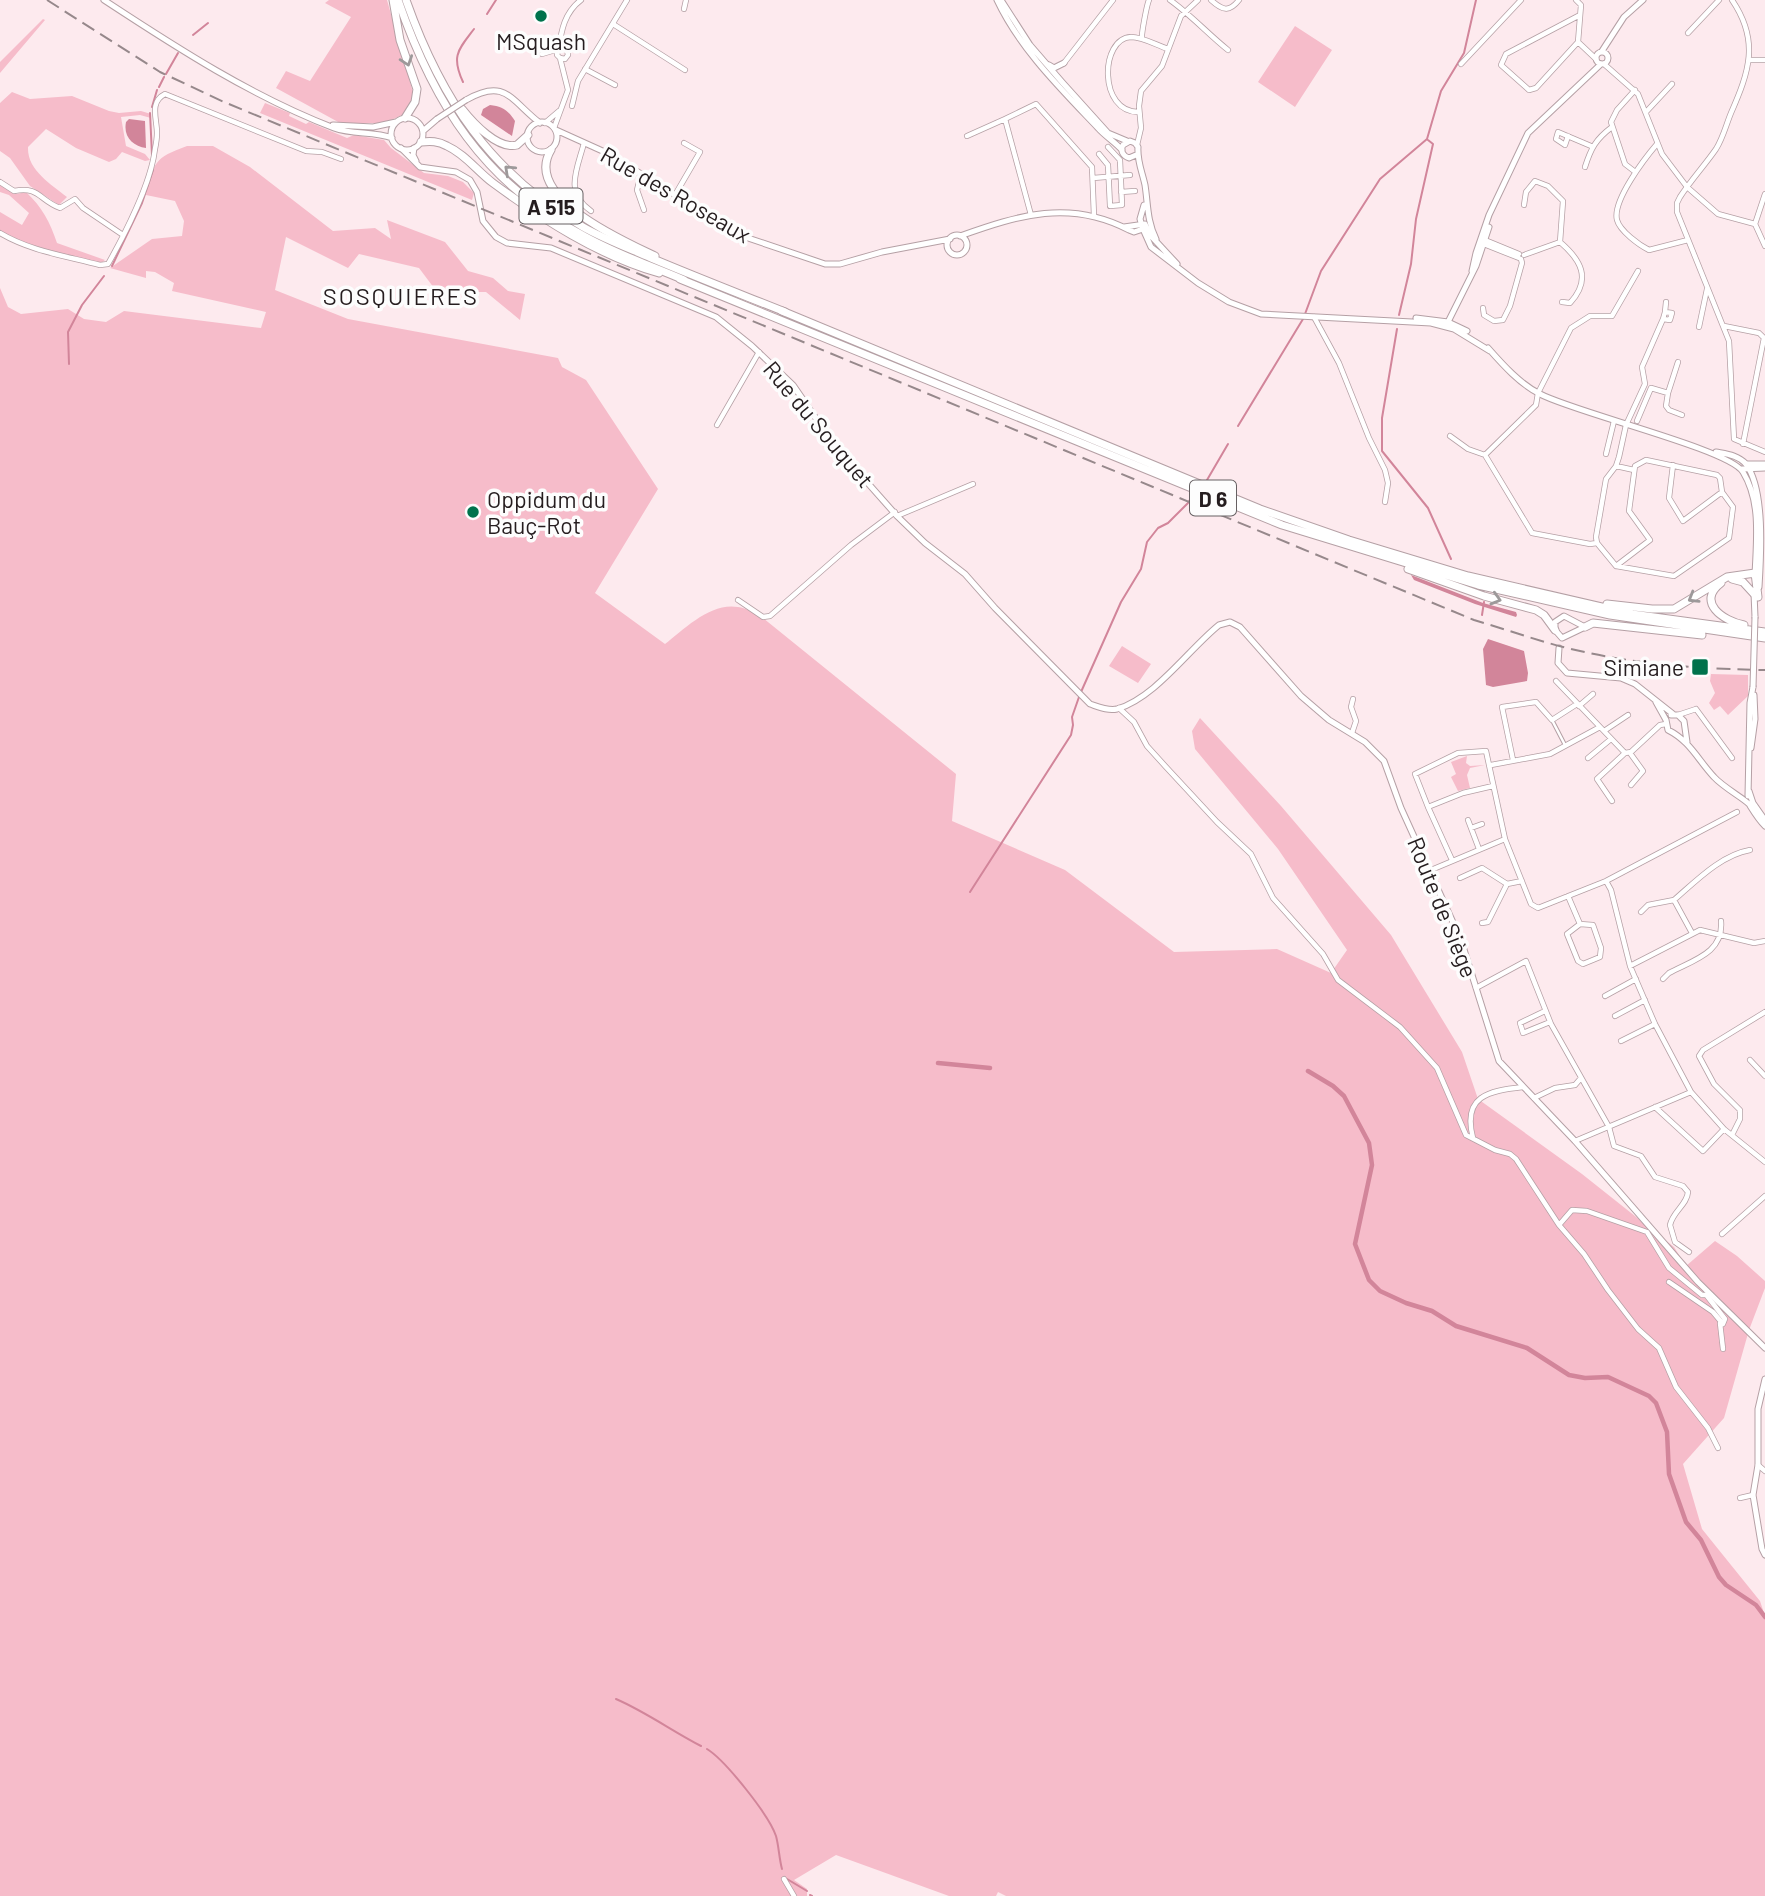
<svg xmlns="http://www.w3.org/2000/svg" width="1765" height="1896" font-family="Barlow,sans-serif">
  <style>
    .green { fill: #f6bcca }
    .water { fill: #d2859a }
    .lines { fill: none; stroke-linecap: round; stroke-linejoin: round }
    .stream { stroke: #d2859a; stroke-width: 2 }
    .canal { stroke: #d2859a; stroke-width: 4.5 }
    .pedestrian-casing { stroke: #b5a0a5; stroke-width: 4.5 }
    .minor-casing { stroke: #b5a0a5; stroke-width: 6 }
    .tertiary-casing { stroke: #b5a0a5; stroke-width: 7 }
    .secondary-casing { stroke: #b5a0a5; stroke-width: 7 }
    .trunk-casing { stroke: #b5a0a5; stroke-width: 9 }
    .motorway-casing { stroke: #b5a0a5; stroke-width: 9 }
    .pedestrian { stroke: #fff; stroke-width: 2.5 }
    .minor { stroke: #fff; stroke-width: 4.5 }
    .tertiary { stroke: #fff; stroke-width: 5 }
    .secondary { stroke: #fff; stroke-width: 5 }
    .trunk { stroke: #fff; stroke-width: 7 }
    .motorway { stroke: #fff; stroke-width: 7 }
    .rail { stroke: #96888b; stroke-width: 2; stroke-dasharray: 14 7; stroke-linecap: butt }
    .secondary-bridge-casing { stroke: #b5a0a5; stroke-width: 7; stroke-linecap: butt }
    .secondary-bridge { stroke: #fff; stroke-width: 5 }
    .oneway { stroke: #9d999a }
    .poi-dot { fill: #00724c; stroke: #fdfdfd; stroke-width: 2.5 }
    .labels { text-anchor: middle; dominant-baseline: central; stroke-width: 7; stroke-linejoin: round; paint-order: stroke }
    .shield { fill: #fdfdfd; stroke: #666062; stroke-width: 2 }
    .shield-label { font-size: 21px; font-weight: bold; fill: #251d1f }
    .poi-label { font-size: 23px; fill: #251d1f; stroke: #fdfdfd }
    .street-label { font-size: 23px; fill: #251d1f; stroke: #fdfdfd }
    .neighbourhood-label { font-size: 24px; letter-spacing: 2px; fill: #251d1f; stroke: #fdfdfd }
  </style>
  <rect width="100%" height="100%" fill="#fdeaee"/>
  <path class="green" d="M329,0H387L414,96L407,113L384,123H340L276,88L286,71L310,81L351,17L325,3Z
    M43,19L45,20L0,73V62Z
    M1295,26L1332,50L1295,107L1258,82Z
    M12,92L30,99L72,96L109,111L119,113L141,111L151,114V118L140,115L121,117L126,146L145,154L150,160L145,161L122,152L116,159L109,162L76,148L46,129L28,147C27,170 51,184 67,197L59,205L30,186L10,158L0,151V103Z
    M265,103L290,113L289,116L306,124L309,122L347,138L354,135L384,140L391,148L424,173L448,176L463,182L474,193L472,200L260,113Z
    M187,146H213L250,167L333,231L375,228L391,239L387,220L445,242L468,271L493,278L508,291L525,294L520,320L486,292H437L419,268L359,254L348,268L286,237L275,290L348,319L558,358L562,367L586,380L658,489L595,593L665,644C684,629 711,602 738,607C746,608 756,614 763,618L956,774L952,821L1065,870L1174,952L1277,949L1331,973L1347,950L1278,849L1195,749L1192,731L1200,718L1281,806L1391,935L1462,1052L1478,1099L1582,1174L1674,1247L1686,1266L1715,1241L1737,1256L1765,1281V1288L1749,1330L1724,1418L1683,1464L1702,1529L1760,1601L1765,1616V1896H1006L998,1892L996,1896H949L836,1855L794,1880L807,1889V1896H0V288L8,307L21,314L68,309L84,319L106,322L124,311L261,328L266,312L172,291L174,283L155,272L146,271V278L110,268L152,239L182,236L184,221L175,201L146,195C154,162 154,158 187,146Z
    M0,185L17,194L26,192C42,207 50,222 57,243L105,260L100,264L16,241L0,230V212L22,225L29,213L9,195L0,192Z
    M1122,646L1151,664L1138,683L1109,666Z
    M1711,674L1748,675V696L1728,715L1720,706L1714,710L1709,703L1715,693L1710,681Z
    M1467,756L1466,763L1470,766L1485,765L1470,768L1467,775L1470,788L1458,791L1451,777L1456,774L1451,762Z"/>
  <path class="water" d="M490,105C502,106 509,111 515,121L512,136L481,115L483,109Z
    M129,119L145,121L146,148C133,146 123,137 126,122Z
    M1411,575L1483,603L1516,612L1517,615L1516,617L1475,604L1414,580Z
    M1488,639L1524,651L1528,673L1527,681L1493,687L1486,685L1483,649Z"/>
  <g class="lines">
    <path class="stream" d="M487,14L496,0
      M193,35L208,23
      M166,74L178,53
      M463,82C451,56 458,50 474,29
      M159,87L164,77
      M152,107L157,90
      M150,113L152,155
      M112,266L142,203L153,170
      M1305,314L1321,271L1380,179L1427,139L1441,91L1464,53L1476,0
      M1399,315L1411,264L1416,219L1433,144L1428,140
      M1397,329L1382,418V451L1428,508L1451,559
      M69,364L68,332L82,305L104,276
      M1238,426L1303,319
      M1207,480L1228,444
      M1482,615L1484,602
      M1081,692L1121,602L1141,569L1147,542L1158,528L1168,523L1188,503L1194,493
      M970,892L1071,735L1073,725L1072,717L1079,697
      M616,1699C646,1712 672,1731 701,1746
      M707,1749C725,1760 769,1815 776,1836C779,1847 779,1858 782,1869
      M787,1879L807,1891
      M810,1895L812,1896"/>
    <path class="canal" d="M938,1063L990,1068
      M1308,1071L1333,1086L1344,1096L1369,1143L1372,1165L1355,1244L1369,1280L1380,1291L1406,1303L1432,1311L1456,1326L1527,1348L1569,1375L1585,1378L1608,1377L1649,1396L1656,1403L1667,1432L1669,1474L1686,1522L1701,1540L1719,1577L1726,1585L1756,1605L1765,1617"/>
    <g class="pedestrian-casing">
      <path id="pedestrian" d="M1552,720L1565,745"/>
    </g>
    <g class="minor-casing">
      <path id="minor" d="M1170,0C1191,15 1208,34 1228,50
        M1211,0C1222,10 1229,13 1239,0
        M1576,0L1581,5L1578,42L1596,59
        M1732,0C1760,41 1749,72 1731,113C1726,125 1723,138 1716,149C1705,165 1691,180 1680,197L1677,203V212L1729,341L1734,439L1765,452
        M684,9L686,0
        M613,24L685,70
        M1688,33L1719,0
        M1142,39C1141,35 1147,4 1149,0
        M1578,42L1536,88L1529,90L1501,65L1506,54L1580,15
        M559,49C561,30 565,12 581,0
        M542,54L562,48L567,50L568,55L565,59L560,58L557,55L558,50
        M1750,60H1765
        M1064,63L1113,0
        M1461,64L1521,0
        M1604,64L1638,94L1662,154L1687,187L1718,214L1755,224L1765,246
        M585,69L615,85
        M572,106L578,81L627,0
        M1139,112C1098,113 1100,38 1131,37C1143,37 1156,45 1168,49
        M1646,112L1672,84
        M545,123L559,111
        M554,128L568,90L560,58
        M967,136L1005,119
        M1568,136L1565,145L1556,139L1558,132L1591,146
        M584,143C577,170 564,192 591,211
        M1657,144C1645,158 1612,201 1617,220C1620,231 1639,245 1649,250L1688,240
        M1137,145L1141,128L1139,106L1141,91L1162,66L1181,16L1198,0
        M1099,154L1108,165L1110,206L1122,205L1120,160L1108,147
        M1585,167C1591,148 1596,139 1612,127
        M1634,171L1625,164L1611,122L1617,110L1635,90
        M641,174L637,190L644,210
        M1093,178L1130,175
        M0,182L14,191C39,186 39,200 60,208L75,199L83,208L123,235
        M1121,192L1135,191
        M675,195L700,152L684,143
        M1031,215L1005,119L1036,104L1092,167L1094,216
        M1755,224L1765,194
        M0,233C30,251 66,256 100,265L108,264C125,234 151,183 155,149C156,144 157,138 157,133C157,119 149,102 165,94L306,151L322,152L341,159
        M1485,240L1519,254
        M1560,242C1581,260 1592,279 1570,303L1562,302
        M1481,243L1519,258
        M1524,255L1560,242L1563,201L1548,186L1535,181L1526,192L1524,205
        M1483,308L1484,315L1494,321L1503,320L1510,306L1522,263L1521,259
        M1665,312L1666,302
        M1314,317L1339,363L1369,438L1385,470L1388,483L1385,502
        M1724,326L1759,333L1764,338L1743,444
        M1699,327L1707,289
        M1668,393L1666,406L1669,410L1682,415
        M1637,421L1651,388L1668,393L1678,362
        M717,425L759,352
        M1450,436L1468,449L1485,455
        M1606,454L1614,421
        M1673,465L1669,498L1683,521L1722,492
        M1616,466L1634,470
        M897,516L973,484
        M1597,543L1590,544L1532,533L1485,455L1536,405L1538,393L1571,328L1590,316H1612L1638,271
        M1616,566L1674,576L1729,538L1733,507L1722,492L1720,478L1717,475L1646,460L1635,466L1629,511L1650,540L1616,566L1597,543L1596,537L1606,479L1616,466L1619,457L1626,425L1645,384L1642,367L1663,319L1670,320L1672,313L1665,312L1663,319
        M738,600L763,617L770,616L851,545L895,512
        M1556,681L1625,753L1631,752L1660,725L1666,724
        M1579,706L1593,694
        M1119,708L1134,722L1147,746L1166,767L1217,822L1251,854L1273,898L1323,954L1338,980L1400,1027L1437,1068L1466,1135L1495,1150L1510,1154L1516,1159L1559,1225L1584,1254L1608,1290L1638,1329L1659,1348L1676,1387L1708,1428L1718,1448
        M1696,709L1732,758
        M1678,715L1696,709
        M1604,731L1628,715
        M1352,733L1356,721L1351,707L1353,699
        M1630,753L1643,771L1631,785
        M1588,758L1611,739
        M1513,760L1502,707L1536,702L1552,720L1577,704
        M1491,765L1550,754L1600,727
        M1612,801L1597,779L1625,753
        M1428,807L1415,774L1458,753L1486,751L1505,839
        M1468,820L1479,849
        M1471,828L1482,824
        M1452,860L1428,807L1463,793L1493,786
        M1431,870L1505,839L1531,904L1538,908L1606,881L1737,812
        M1460,878L1482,868L1507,884
        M1606,881L1611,890L1630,966L1655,1024L1691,1092L1724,1129L1765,1162
        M1568,896L1580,924
        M1641,912L1648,905L1674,900
        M1482,923L1488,922L1507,884L1522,881
        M1580,924L1593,925L1601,948L1600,957L1583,964L1578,961L1567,934Z
        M1692,933L1674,900C1696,881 1721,855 1750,850
        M1630,966L1700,930L1754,943L1765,941
        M1663,979L1669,973C1693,960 1724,953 1721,921
        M1476,988L1526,961L1551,1024L1609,1127L1614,1146L1641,1156L1655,1177L1683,1186L1688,1192C1687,1205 1673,1211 1670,1225L1675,1242L1689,1252
        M1605,996L1636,979
        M1545,1011L1520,1023L1523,1033L1550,1022
        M1615,1016L1645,1000
        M1621,1041L1655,1024
        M1750,1060L1765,1076
        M1534,1098L1555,1088L1575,1085L1581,1078
        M1655,1107L1703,1151L1724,1129
        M1732,1135L1740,1119V1110L1714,1084L1699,1056L1703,1050L1765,1012
        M1473,1138C1462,1096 1488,1091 1523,1087
        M1575,1141L1691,1092
        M1559,1225L1572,1210L1587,1211L1647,1232L1669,1268L1702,1295H1711
        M1722,1234L1765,1196
        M1669,1282L1713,1312L1723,1324L1725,1319L1707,1296
        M1720,1323L1723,1349
        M1758,1465L1765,1471
        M1740,1498L1753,1495
        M784,1879L794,1896"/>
    </g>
    <g class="tertiary-casing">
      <path id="tertiary" d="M997,0C1020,49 1061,89 1098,128C1105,136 1115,142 1122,150
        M1001,0L1030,45L1062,82L1108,133L1127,141
        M1602,51L1624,17L1643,0
        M1596 58a6 6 0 1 1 12 0a6 6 0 1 1-12 0Z
        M1049,65L1054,68L1064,63
        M401,148L420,167L456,172L470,180L477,192L483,221L496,237L507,243L551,248L716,317L752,346L793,385L835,446L897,516L925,543L965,574L995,608L1090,704C1099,707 1108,711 1117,709C1155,698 1188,650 1219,625L1230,622L1240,627L1301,696L1329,720L1365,742L1384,761L1401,808L1461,940L1499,1061L1575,1141L1698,1282L1765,1348
        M414,148L413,155L416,161
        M1136,155L1129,158C1123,156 1120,151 1123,145L1130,141L1135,143L1138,147C1137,161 1142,171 1145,185C1148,204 1147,221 1156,239
        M1143,229L1140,219L1144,205
        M1472,271L1476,253L1489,215L1528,133L1601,64
        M1447,324L1476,266L1489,227
        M1746,464H1765
        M1742,469L1765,468
        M1765,1379L1758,1409V1465L1753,1495L1762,1549L1765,1555"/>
    </g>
    <g class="secondary-casing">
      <path id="secondary" d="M104,0C177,48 253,97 334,128C353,135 374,131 392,138
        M466,100C506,77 511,101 540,123
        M391 134a16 16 0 1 1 32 0a16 16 0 1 1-32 0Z
        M527 137a15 15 0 1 1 30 0a15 15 0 1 1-30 0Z
        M333,125L373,127L396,122
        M556,130L607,153L742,236L825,264H840L882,252L950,239
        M423,131L437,119
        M1124,227L1145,224L1151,236L1177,264
        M947 245a10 10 0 1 1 20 0a10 10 0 1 1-20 0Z
        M960,236C1019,215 1070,199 1129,230L1134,232L1143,229L1151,247L1198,283L1229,302L1261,314L1431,323L1454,329L1490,351
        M1416,318L1448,322L1467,331
        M1488,348C1503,365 1520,384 1540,394C1576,413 1729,449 1743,472C1762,503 1756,542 1755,577
        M1716,452C1726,454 1738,455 1746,464C1765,490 1761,554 1759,587
        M1754,593L1755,617
        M1564,616L1585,627L1562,638L1555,630V622Z
        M1559,648L1558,663L1567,673L1621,678L1635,684L1673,714
        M1656,702L1666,720L1668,730C1690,741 1698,760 1714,777C1723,787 1743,798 1749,804C1754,812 1758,819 1765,826
        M1671,715H1678L1684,721L1687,742
        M1751,748L1755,719L1754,695
        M1749,791L1753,803L1765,820
        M1748,796L1750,703L1753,687"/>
    </g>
    <g class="trunk-casing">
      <path id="trunk" d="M421,142C431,141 438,141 447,146C465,154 477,171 493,183C542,219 599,256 659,273
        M551,150C522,197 624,241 655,256
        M680,279L1282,525L1478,585L1610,615L1765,638
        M782,311L1260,509L1349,540L1468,576L1632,614L1765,632
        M1408,569L1484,596L1536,610L1544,615L1555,630
        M1732,579L1743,582L1754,594
        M1721,583C1696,602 1723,621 1744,625
        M1607,604L1652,609H1674L1727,577L1755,573L1758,597
        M1585,627L1593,623L1702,635"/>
    </g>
    <g class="motorway-casing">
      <path id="motorway" d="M393,0L400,40L417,89L415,102L405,118
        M398,0C434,104 484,184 586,237C617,254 651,266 684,280
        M406,0C441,99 490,173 583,227C604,239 628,248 651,258C696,277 740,294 785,312
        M462,109C473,123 498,150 517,145L528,135"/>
    </g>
    <use href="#pedestrian" class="pedestrian"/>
    <use href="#minor" class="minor"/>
    <use href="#tertiary" class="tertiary"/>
    <use href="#secondary" class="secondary"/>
    <use href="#trunk" class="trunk"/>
    <use href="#motorway" class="motorway"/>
    <path class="rail" d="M47,0L160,72L224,102L1474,620C1505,629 1535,640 1567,648C1632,664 1698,669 1765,670"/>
    <g class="secondary-bridge-casing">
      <path id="secondary-bridge" d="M437,119L466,100
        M1753,687L1755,617"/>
    </g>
    <use href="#secondary-bridge" class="secondary-bridge"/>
  </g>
  <defs><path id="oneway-chevron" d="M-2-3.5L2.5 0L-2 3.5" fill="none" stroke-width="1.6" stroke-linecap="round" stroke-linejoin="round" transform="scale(1.75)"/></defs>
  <g class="oneway">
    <use href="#oneway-chevron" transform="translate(407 61) rotate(71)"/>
    <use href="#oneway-chevron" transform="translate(509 170) rotate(-137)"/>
    <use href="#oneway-chevron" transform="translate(1693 598) rotate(149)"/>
    <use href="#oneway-chevron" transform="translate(1496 599) rotate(16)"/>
  </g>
  <g class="poi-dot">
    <circle cx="541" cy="16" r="7"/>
    <circle cx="473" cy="512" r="7"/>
    <rect x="1691" y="658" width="18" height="18" rx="3.5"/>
  </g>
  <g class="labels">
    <g class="shield">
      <rect x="519.5" y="188.5" width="63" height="35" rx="5"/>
      <rect x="1190" y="480.5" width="46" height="35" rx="5"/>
    </g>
    <g class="shield-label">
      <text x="551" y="206">A 515</text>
      <text x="1213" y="498">D 6</text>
    </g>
    <g class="poi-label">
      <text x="541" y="41">MSquash</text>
      <text x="487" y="499" text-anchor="start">Oppidum du<tspan x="487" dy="26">Bauç-Rot</tspan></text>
      <text x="1684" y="667" text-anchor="end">Simiane</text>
    </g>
    <g class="street-label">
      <text transform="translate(676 194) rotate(30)">Rue des Roseaux</text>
      <text transform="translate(819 424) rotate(50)">Rue du Souquet</text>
      <text transform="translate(1443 907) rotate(68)">Route de Siège</text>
    </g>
    <g class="neighbourhood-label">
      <text x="401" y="295">SOSQUIERES</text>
    </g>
  </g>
</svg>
